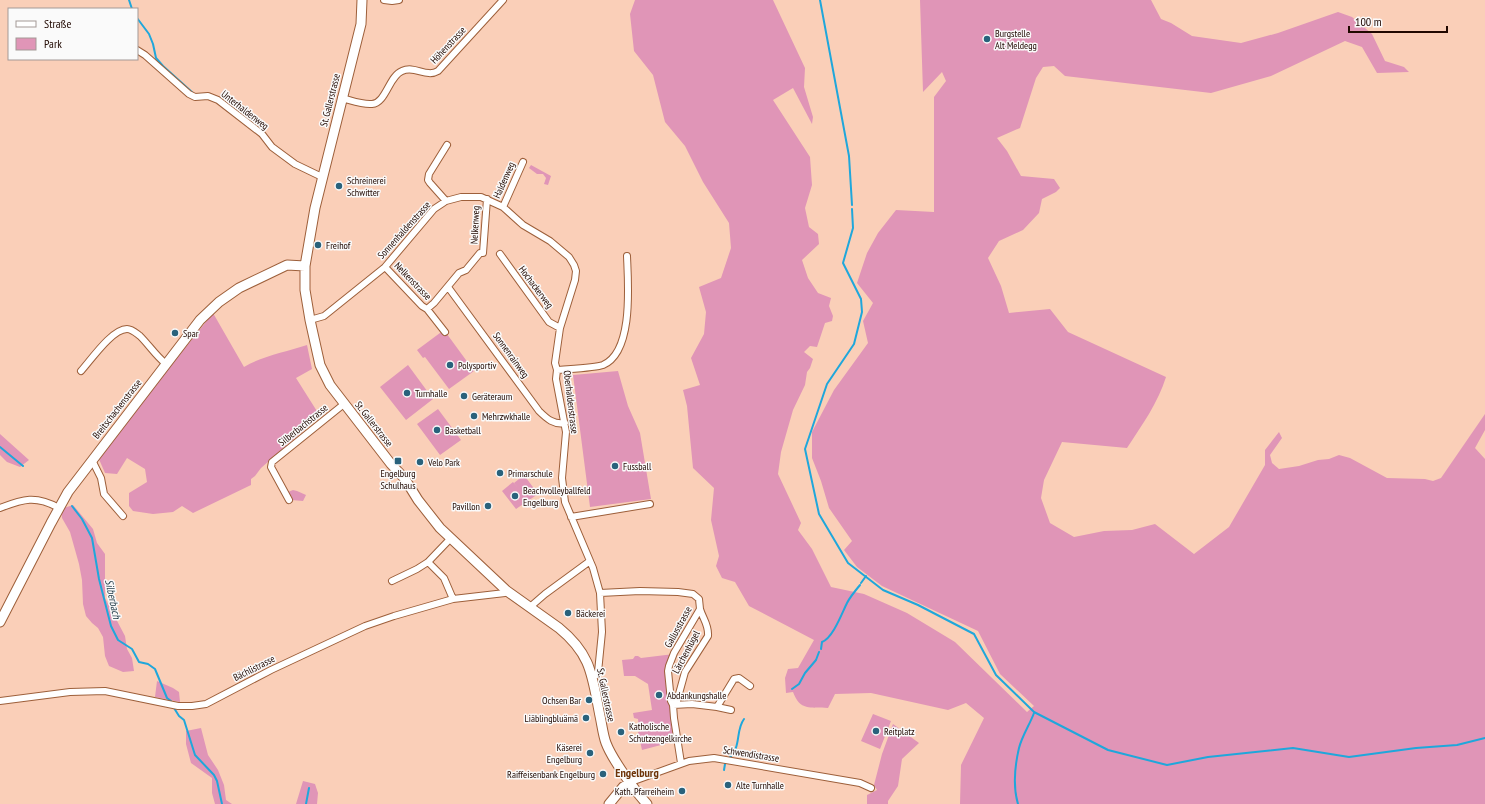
<svg xmlns="http://www.w3.org/2000/svg" width="1485" height="804" font-family="'PT Sans Narrow',sans-serif">
  <style>
    .green { fill: #e095b7 }
    .lines { fill: none; stroke-linecap: round; stroke-linejoin: round }
    .stream { stroke: #1fa7db; stroke-width: 2 }
    .street-casing { stroke: #9d5f3a; stroke-width: 8 }
    .secondary-casing { stroke: #9d5f3a; stroke-width: 11 }
    .street { stroke: #fff; stroke-width: 6 }
    .secondary { stroke: #fff; stroke-width: 9 }
    .poi-dot { fill: #29627c; stroke: #fafafa; stroke-width: 1.5 }
    .labels { text-anchor: middle; dominant-baseline: central; stroke-width: 3; stroke-linejoin: round; paint-order: stroke }
    .poi-label { font-size: 10px; fill: #200800; stroke: #fafafa; text-anchor: start }
    .street-label { font-size: 10px; fill: #200800; stroke: #fafafa }
    .water-label { font-size: 11px; font-style: italic; fill: #1c3643; stroke: #fafafa }
    .quarter-label { font-size: 12px; font-weight: bold; fill: #6e350a; stroke: #fafafa }
  </style>
  <rect width="100%" height="100%" fill="#facfb8"/>
  <path class="green" d="M635,0H773L805,68L804,87L813,117L812,124L793,88L773,100L810,157L812,185L805,208L809,227L818,234L819,244L802,260L808,278L818,293L831,298L829,306L833,316L832,321L825,323L817,347L810,346L804,352L813,359L810,368L807,372L805,385L793,410L781,452L778,474L801,523L798,530L812,549L831,587L864,594L907,613L955,642L1027,712L1034,706L1000,674L978,631L882,586L857,567L844,550L852,541L829,508L821,481L812,458V432L834,390L868,343L863,321L873,303L857,283L867,253L878,233L896,210L934,212V97L946,81L942,72L923,92L920,0H1151L1161,19L1171,23L1192,36L1241,43L1278,33L1338,12L1352,17L1372,34L1385,61L1404,67L1409,72L1377,73L1362,47L1345,41L1271,76L1211,93L1065,76L1054,66L1043,67L1036,78L1020,128L997,138L1007,151L1021,176L1054,179L1060,188L1056,192L1042,199L1039,213L1023,230L999,241L988,258L1001,286L1009,313L1050,309L1068,332L1166,377C1158,403 1142,425 1127,448L1062,442L1044,480L1041,498L1050,523L1074,537L1104,531L1132,530L1155,524L1194,554L1229,527L1265,465V450L1279,432L1282,438L1270,455L1272,463L1279,469L1299,466L1318,460L1329,459L1339,455L1350,458L1387,478L1425,479L1433,481L1441,478L1485,414V430L1475,448L1485,459V804H960L961,765L984,718L966,703L948,710L871,693L835,694L828,708C810,707 800,711 793,692L786,693L785,678L788,669L798,668L814,640L749,606L735,582L722,578L716,566L719,556L711,520L714,488L693,468L687,406L683,390L700,385L691,358L704,334L706,312L699,287L721,278L731,248L729,223L703,182L685,146L665,122L653,75L634,51L630,14Z
    M531,165L551,176L548,185L544,184L546,178L543,174H537L529,168Z
    M213,313L244,367C262,356 286,352 307,345L312,369L296,378L320,416L261,468L255,476L251,479V485L193,513L182,506L173,512L153,514L133,511L129,506V493L147,482L145,469L127,458L117,474L105,473L98,457Z
    M444,330L474,371L449,389L425,357L423,358L417,350Z
    M408,365L433,399L406,420L380,387Z
    M618,371L628,406L640,433L651,499L590,507L573,375Z
    M438,409L461,440L440,455L417,424Z
    M0,434L29,460L20,467L7,462L0,455Z
    M524,475L538,494L516,509L502,491L513,482L519,489L514,483Z
    M293,490L297,491L306,495L303,501L292,500V497L289,494L288,492Z
    M73,505L93,529L97,543L105,554V598L125,636L127,649L132,658L134,671L123,672L109,666L105,656L103,637L98,628L92,623L86,616L83,604L82,580L79,564L70,532L62,518L61,509Z
    M674,654L670,670L676,741L642,750L638,732H639L638,719L634,718L633,713L652,710L648,684L635,676H624L622,660L633,659L635,656H638L641,658Z
    M157,681L173,688L179,692L180,702L155,697Z
    M873,714L891,721L880,749L861,741Z
    M893,724L919,743L902,759L898,786L888,801V804H867V795L877,790L874,785L882,754Z
    M201,728L208,755L218,770L224,785L226,800L232,804H215L212,793V778L191,763L186,744V731Z
    M303,781L315,784L318,793L317,804H296Z"/>
  <g class="lines">
    <path class="stream" d="M129,0L132,9
      M820,0L849,156L852,205
      M137,18L149,34L153,44L156,58L163,66L193,93
      M852,209L853,228L843,263L861,299L862,312L854,344L827,384L805,449L819,514L848,563L883,590L918,605L974,634L996,675L1034,712L1108,750L1167,765L1208,757L1293,748L1349,757L1416,748L1457,745L1485,738
      M0,447L23,466
      M72,506L82,519L92,538L99,579L111,626L118,640L132,649L139,662L148,664L155,669L167,698L171,701
      M861,583L866,576
      M821,649L822,642C833,638 842,613 847,603C850,597 855,591 860,585
      M792,689L799,684L805,673L816,660L819,652
      M174,708L179,716L184,720L195,755L214,775L217,781L222,804
      M728,759C742,748 735,731 744,719
      M724,770L725,764
      M306,804L309,788
      M1018,804C1013,787 1015,765 1019,748C1022,736 1030,724 1034,713"/>
    <g class="street-casing">
      <path id="street" d="M384,0L392,1L399,0
        M137,50L145,55L189,94L195,97L208,96L218,100L262,134L272,147L295,164L322,177
        M341,98C350,100 362,105 372,104C386,103 389,76 402,71C415,65 426,78 438,71L503,0
        M446,201L430,183L428,180L429,174L447,145
        M503,207L523,162
        M500,254L549,322L560,328
        M385,267L422,306L427,309L445,332
        M448,287L539,411C547,419 554,425 565,423
        M427,309L434,303L459,273L466,270L480,253H483L487,199
        M310,320L324,316L385,267L434,209L446,201L461,197H481L503,207L523,225L550,241L569,257L574,265L576,271L575,280L560,328L555,363L557,370L556,379L566,432L562,478L565,502L593,568L600,593L602,632L598,672L596,675L592,676
        M557,370C568,369 595,368 603,365C634,352 628,283 627,256
        M81,371C91,360 112,329 127,329C132,329 136,333 140,336C149,345 156,356 166,364
        M91,462L94,464L101,478L104,494L123,516
        M289,500L271,467L272,462L344,404
        M0,508C23,499 36,495 59,508
        M571,517L650,504
        M428,562L444,578L453,599
        M392,581L417,569L428,562L451,538
        M600,593L640,591L678,592L693,594L699,599L700,609L674,653L669,666L668,671L671,701L673,705L674,718L681,763
        M530,607L545,594L590,561
        M0,701L70,692L105,691L178,706H192L206,704L271,670L365,626L394,616L453,599L505,593L507,591
        M673,705L677,701L685,672L708,636C709,625 703,619 700,609
        M673,705L692,704L717,707L734,679L739,678L750,686
        M717,707L731,710
        M631,782L689,761L714,758L860,783L871,788"/>
    </g>
    <g class="secondary-casing">
      <path id="secondary" d="M362,0L361,24L315,208L305,266V290L310,320L320,365L330,385L391,464L405,479L418,500L440,528L507,591L559,628C592,655 592,676 600,716C602,725 603,735 606,743C612,759 635,791 647,804
        M0,622L51,523L68,492L200,320L219,302L239,288L287,265L305,266
        M609,804L623,787L631,782"/>
    </g>
    <use href="#street" class="street"/>
    <use href="#secondary" class="secondary"/>
  </g>
  <g class="poi-dot">
    <circle cx="987" cy="39" r="4"/>
    <circle cx="339" cy="186" r="4"/>
    <circle cx="318" cy="245" r="4"/>
    <circle cx="175" cy="333" r="4"/>
    <circle cx="450" cy="365" r="4"/>
    <circle cx="407" cy="393" r="4"/>
    <circle cx="464" cy="396" r="4"/>
    <circle cx="474" cy="416" r="4"/>
    <circle cx="437" cy="430" r="4"/>
    <rect x="394" y="457" width="8" height="8" rx="2"/>
    <circle cx="420" cy="462" r="4"/>
    <circle cx="615" cy="466" r="4"/>
    <circle cx="500" cy="473" r="4"/>
    <circle cx="515" cy="496" r="4"/>
    <circle cx="488" cy="506" r="4"/>
    <circle cx="568" cy="613" r="4"/>
    <circle cx="659" cy="695" r="4"/>
    <circle cx="589" cy="700" r="4"/>
    <circle cx="586" cy="718" r="4"/>
    <circle cx="876" cy="731" r="4"/>
    <circle cx="621" cy="732" r="4"/>
    <circle cx="590" cy="753" r="4"/>
    <circle cx="603" cy="774" r="4"/>
    <circle cx="728" cy="785" r="4"/>
    <circle cx="682" cy="791" r="4"/>
  </g>
  <g class="labels">
    <g class="poi-label">
      <text x="995" y="33">Burgstelle<tspan x="995" dy="12">Alt Meldegg</tspan></text>
      <text x="347" y="180">Schreinerei<tspan x="347" dy="12">Schwitter</tspan></text>
      <text x="326" y="245">Freihof</text>
      <text x="183" y="333">Spar</text>
      <text x="458" y="365">Polysportiv</text>
      <text x="415" y="393">Turnhalle</text>
      <text x="472" y="396">Geräteraum</text>
      <text x="482" y="416">Mehrzwkhalle</text>
      <text x="445" y="430">Basketball</text>
      <text x="428" y="462">Velo Park</text>
      <text x="623" y="466">Fussball</text>
      <text x="398" y="473" text-anchor="middle">Engelburg<tspan x="398" dy="12">Schulhaus</tspan></text>
      <text x="508" y="473">Primarschule</text>
      <text x="523" y="490">Beachvolleyballfeld<tspan x="523" dy="12">Engelburg</tspan></text>
      <text x="480" y="506" text-anchor="end">Pavillon</text>
      <text x="576" y="613">Bäckerei</text>
      <text x="667" y="695">Abdankungshalle</text>
      <text x="581" y="700" text-anchor="end">Ochsen Bar</text>
      <text x="578" y="718" text-anchor="end">Liäblingbluämä</text>
      <text x="629" y="726">Katholische<tspan x="629" dy="12">Schutzengelkirche</tspan></text>
      <text x="884" y="731">Reitplatz</text>
      <text x="582" y="747" text-anchor="end">Käserei<tspan x="582" dy="12">Engelburg</tspan></text>
      <text x="595" y="774" text-anchor="end">Raiffeisenbank Engelburg</text>
      <text x="736" y="785">Alte Turnhalle</text>
      <text x="674" y="791" text-anchor="end">Kath. Pfarreiheim</text>
    </g>
    <g class="street-label">
      <text transform="translate(448 45) rotate(-47)">Höhenstrasse</text>
      <text transform="translate(330 100) rotate(-76)">St. Gallerstrasse</text>
      <text transform="translate(245 110) rotate(38)">Unterhaldenweg</text>
      <text transform="translate(504 180) rotate(-66)">Haldenweg</text>
      <text transform="translate(475 225) rotate(-87)">Nelkenweg</text>
      <text transform="translate(404 230) rotate(-48)">Sonnenhaldenstrasse</text>
      <text transform="translate(413 281) rotate(46)">Nelkenstrasse</text>
      <text transform="translate(536 287) rotate(53)">Hochackerweg</text>
      <text transform="translate(511 355) rotate(54)">Sonnenrainweg</text>
      <text transform="translate(571 402) rotate(83)">Oberhaldenstrasse</text>
      <text transform="translate(117 409) rotate(-52)">Breitschachenstrasse</text>
      <text transform="translate(374 424) rotate(52)">St. Gallerstrasse</text>
      <text transform="translate(303 425) rotate(-39)">Silberbachstrasse</text>
      <text transform="translate(678 627) rotate(-61)">Gallusstrasse</text>
      <text transform="translate(686 652) rotate(-62)">Lärchenhügel</text>
      <text transform="translate(254 668) rotate(-27)">Bächlistrasse</text>
      <text transform="translate(606 695) rotate(78)">St. Gallerstrasse</text>
      <text transform="translate(751 754) rotate(9)">Schwendistrasse</text>
    </g>
    <g class="water-label">
      <text transform="translate(113 599) rotate(78)">Silberbach</text>
    </g>
    <g class="quarter-label">
      <text x="637" y="772">Engelburg</text>
    </g>
  </g>
  <rect x="8" y="8" width="130" height="52" fill="#fafafa" stroke="#a39996"/>
  <rect x="16" y="21" width="20" height="6" fill="#ffffff" stroke="#a39996"/>
  <text x="44" y="28" font-size="12" fill="#200800">Straße</text>
  <rect x="16" y="38" width="20" height="12" fill="#e095b7" stroke="#a39996"/>
  <text x="44" y="48" font-size="12" fill="#200800">Park</text>
  <path d="M1349 26v6h98v-6" fill="none" stroke="#200800" stroke-width="2"/>
  <text x="1355" y="26" font-size="12" fill="#200800" stroke="#fafafa" stroke-width="3" paint-order="stroke">100 m</text>
</svg>
